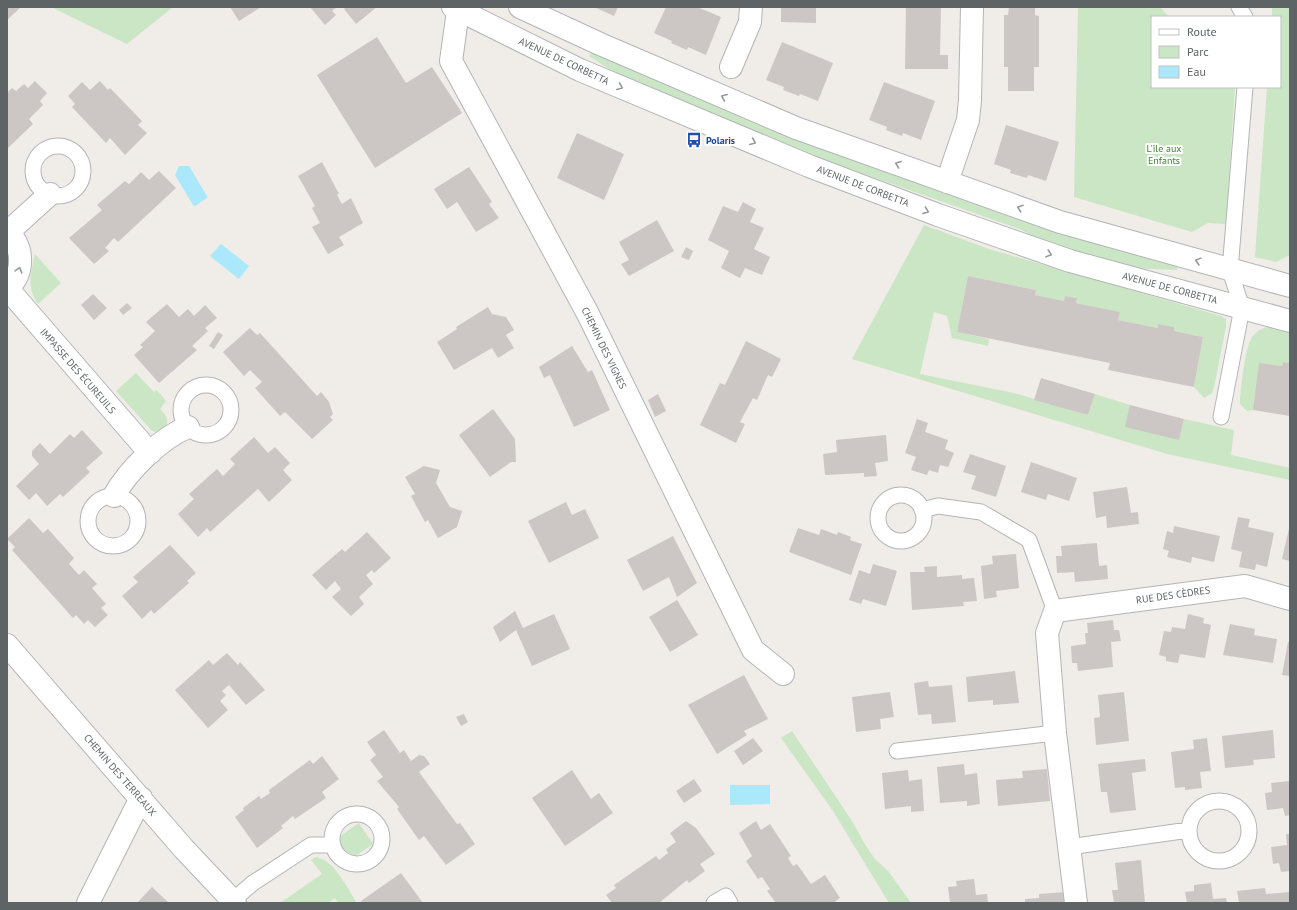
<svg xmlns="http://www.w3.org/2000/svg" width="1297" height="910" font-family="'PT Sans',sans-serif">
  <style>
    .green { fill: #cbe6c5 }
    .water { fill: #abe8fc }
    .building { fill: #ccc7c4 }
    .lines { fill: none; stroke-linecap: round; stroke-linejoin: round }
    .lane-casing { stroke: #b2b5b8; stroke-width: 17 }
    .street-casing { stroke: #b2b5b8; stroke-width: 24 }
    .lane { stroke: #fff; stroke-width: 15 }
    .street { stroke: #fff; stroke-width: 22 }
    .oneway { stroke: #969a9c }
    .labels { text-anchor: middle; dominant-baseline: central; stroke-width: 4; stroke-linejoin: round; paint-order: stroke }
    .street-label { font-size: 10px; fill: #5e6366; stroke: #fff }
    .transit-label { font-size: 10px; font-weight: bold; fill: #164399; stroke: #fff; text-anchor: start }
    .park-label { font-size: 10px; fill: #438338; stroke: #fff }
  </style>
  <rect width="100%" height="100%" fill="#f0ece7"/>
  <path class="green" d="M51,7H173L127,44Z
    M1078,7H1160L1169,17H1152V87H1235L1226,224L1208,223L1192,232L1074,197Z
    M1272,7H1290V255L1276,262L1255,257L1267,87H1280V17H1272Z
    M592,52L1178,265L1177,270L1130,268L1043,242L1022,230L813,156L623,78L589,56Z
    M924,225L989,249L1221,316L1226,319V327L1214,387L1212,393L1204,398L1194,387L1203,337L1174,331V327L1158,324V328L1118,320L1120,312L1076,303L1077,298L1065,296L1064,301L1035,295L1036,290L968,276L957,332L989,339L988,346L952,338L947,316L934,312L920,374L1014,393L1088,415L1095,394L1130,405L1179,439L1184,419L1234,430L1231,455L1290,468V480L1167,454L852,359Z
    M35,254L61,283L38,304C26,287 31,272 35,254Z
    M1268,327L1290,332V363L1283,362L1282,366L1260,364L1253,410L1247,411L1240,404C1240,391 1245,349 1251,339C1254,333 1261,328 1268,327Z
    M136,373L154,392L157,390L166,401L160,409C166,415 169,419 166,428L158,432L152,431L116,391Z
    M792,731L852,821L866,846L875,859L889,872L911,903H889L833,811L781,738Z
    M359,823L373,844L350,860L336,839Z
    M315,857C333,858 348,889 357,903H338L335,898L328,903H280L322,874L311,860Z"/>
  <path class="water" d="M179,166H189L207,196V198L195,206L193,205L175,175Z
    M221,244L249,266L239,279L210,256Z
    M730,785H770V804L730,805Z"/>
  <path class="building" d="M7,7H21L7,20Z
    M230,7H261L239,21Z
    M310,7H337L332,11L336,15L325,25Z
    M346,7H377L356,24L344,9Z
    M594,7H618L614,16Z
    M666,7H697L721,17L706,55L688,47L687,50L671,43L672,41L654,33Z
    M781,7H816V23L781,22Z
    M906,7H941L940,55H948V69H905Z
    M1009,7H1035V15L1039,16V67H1034V91H1008V67H1004V15H1008Z
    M377,37L406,83L432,67L462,113L375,168L317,75Z
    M782,42L833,63L818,101L800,94L799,96L783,90L784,87L766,80Z
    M35,81L47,93L40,101L43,105L29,119L33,124L7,149V93L12,88L16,91L24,84L28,88Z
    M100,81L108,90L110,88L142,121L138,125L147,133L125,155L110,138L106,143L72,107L75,104L68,96L82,82L90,90Z
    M884,82L935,101L921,140L903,133L902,136L886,130L887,127L869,120Z
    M1006,125L1059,142L1046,181L1028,175L1027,178L1010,173L1011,170L994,164Z
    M577,133L624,154L604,200L557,178Z
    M322,162L338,192L339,193L337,195L342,204L351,198L363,223L339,237L344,245L328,254L312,227L320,223L312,208L315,206L298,176Z
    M469,167L492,202L489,204L499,218L476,232L457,202L447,209L434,189Z
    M159,171L176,188L118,242L114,238L105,248L109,251L94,264L69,238L102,210L97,205L125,181L129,184L141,172L149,180Z
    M743,202L756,209L750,222L764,228L754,249L770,257L762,275L745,268L740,278L721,268L729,251L708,240L723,206L738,212Z
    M657,220L674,251L629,276L621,264L629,260L619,242Z
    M686,247L693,251L689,260L681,257Z
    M968,276L1036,290L1035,295L1064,301L1065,296L1077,298L1076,303L1120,312L1118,320L1158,328V324L1174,327V331L1203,337L1194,387L1108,370L1110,363L957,332Z
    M93,294L107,308L94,320L81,305Z
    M127,303L132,308L123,315L119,310Z
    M167,304L179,317L188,309L194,316L205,305L217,318L205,328L208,331L192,346L197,350L159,383L134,355L143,347L140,345L155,331L146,322Z
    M488,307L492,314L506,317L514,330L506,335L514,348L498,358L492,348L454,370L437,342L457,329L456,327Z
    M250,328L257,335L260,333L317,396L321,392L329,402L333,414L330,417L333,420L312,439L285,412L280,416L255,388L262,382L250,370L244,376L223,352Z
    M218,332L223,335L214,349L209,346Z
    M746,341L781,359L772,377L768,375L757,400L753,398L740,422L745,424L736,443L700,425L720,383L725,385Z
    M572,346L588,372L592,370L610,410L574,427L550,375L544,378L539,367Z
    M1283,362L1290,363V416L1253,410L1259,363L1282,366Z
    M1041,378L1095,394L1088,415L1034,400Z
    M658,394L666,411L655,417L648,400Z
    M1130,405L1184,419L1179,440L1125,427Z
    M493,409L515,439L516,462H511L490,477L459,435Z
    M917,419L928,423L925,432L948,440L945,449L954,453L948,467L940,465L938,473L929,470L927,475L911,470L916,457L905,453Z
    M82,430L103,453L86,468L90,472L63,497L60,494L47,506L36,493L29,500L16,486L39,464L32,456V451L40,443L50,454L70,434L74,438Z
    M886,435L888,461L875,463L877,476L864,477V473L825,475L823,454L837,452L836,440Z
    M254,437L268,453L275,447L290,463L283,470L292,480L269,502L258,489L210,532L207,528L198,537L178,514L194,499L189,494L217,469L223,476L235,464L230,459Z
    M970,454L1006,466L996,497L971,489L976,476L963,472Z
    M1031,462L1077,478L1069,501L1048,494L1046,500L1021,492Z
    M424,466L440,470L436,483L450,507L462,511L457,527L438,538L428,520L425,522L411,496L415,494L405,477Z
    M1127,487L1131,513L1138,512L1139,524L1107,528L1106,516L1096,518L1093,492Z
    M566,502L572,515L585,509L599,538L549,563L528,521Z
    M1238,517L1250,519L1248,527L1274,533L1267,567L1256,564L1255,570L1239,567L1242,552L1231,549Z
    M29,518L43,533L48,529L74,558L69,564L79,575L84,570L97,584L92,588L106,604L101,608L108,615L95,627L88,620L84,624L76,615L73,618L12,550L15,547L7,539Z
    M1290,524V561L1282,559Z
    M1174,526L1220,536L1214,562L1192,557L1191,563L1167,557L1169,551L1163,549L1167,531L1173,533Z
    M798,528L819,535L821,529L837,535L838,532L851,537L850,540L862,544L851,575L789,552Z
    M367,532L391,558L374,573L372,570L366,575L373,584L359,597L364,604L351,616L332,597L341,589L335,581L326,590L312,575L342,549L345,552Z
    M673,536L697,583L677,597L669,577L643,591L627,560Z
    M1097,543L1099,566L1107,565L1108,579L1075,582L1074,572L1057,573L1056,556H1062L1061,546Z
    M170,545L196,573L187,581L189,583L154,614L151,610L142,619L122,596L138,582L133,577Z
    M1016,554L1019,588L996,591L997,597L984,599L981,566L993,564L992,556Z
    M873,564L897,571L886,606L863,599L861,604L849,600L859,570L870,574Z
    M937,566V577L962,575V579L974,578L977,601L963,602L964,606L912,610L910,572H925L924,567Z
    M677,600L698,635L670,652L649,617Z
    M515,611L523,628L554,614L570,649L532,666L516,630L500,642L493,627Z
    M1188,614L1204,618L1203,623L1211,625L1205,658L1180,654L1178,663L1166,661V657L1159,655L1164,631L1171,632L1172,627L1185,629Z
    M1113,620L1114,630H1119L1121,641L1111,642L1113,667L1078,671L1077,663H1072L1071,646L1086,644L1085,633H1088L1087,623Z
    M1230,624L1255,629L1254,635L1277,639L1273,663L1223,655Z
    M1288,642H1290V676L1282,675Z
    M227,653L238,665L240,662L265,690L246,705L229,685L222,691L226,695L220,701L228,710L208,728L175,690L209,660L213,665Z
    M1015,671L1019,703L993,705V700L968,702L966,677Z
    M744,675L768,719L744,731L747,735L717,754L688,705Z
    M928,681L929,687L952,685L956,722L932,724L931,714L918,715L914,683Z
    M890,692L894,717L880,719L881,729L856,732L852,697Z
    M1124,692L1129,741L1096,745L1094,718L1100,717L1098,695Z
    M464,714L468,722L461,726L456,717Z
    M384,730L400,753L404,750L411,761L419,755L424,756L430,764L419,772L457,824L460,823L475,844L446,865L424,836L419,840L397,809L399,807L377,781L383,777L370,760L376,755L367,742Z
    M1273,730L1275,758L1253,760L1254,765L1225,768L1222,736Z
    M753,738L763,751L743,765L734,751Z
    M1207,738L1211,771L1200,772L1202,788L1185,790V787L1175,788L1171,752L1194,749L1193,740Z
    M322,756L339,779L322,792L326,798L295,819L293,816L281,826L283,828L257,848L235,817L244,810L243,808L259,796L261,799L270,793L269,790L310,760L313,764Z
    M1145,759L1146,771L1132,773L1136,810L1110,813L1107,792H1101L1098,764Z
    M964,764L965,775L977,773L980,804L967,806V801L940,803L937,767Z
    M1047,769L1050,801L998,806L996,780L1023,778L1022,771Z
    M572,770L591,799L599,793L613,813L565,846L532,798Z
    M908,770L909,781L922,779L924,811L911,812V806L885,809L882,773Z
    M694,779L702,791L684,803L676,791Z
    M1290,781V815L1285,816L1283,808L1267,810L1265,793L1272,792L1271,783Z
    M686,821L696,828L715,854L700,864L705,871L689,883L687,880L659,903H612L606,895L616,888L614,885L656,856L659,860L668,853L666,849L676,842L670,833Z
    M756,821L761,830L770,824L791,856L788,858L793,866L797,864L811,884L825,875L840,898L833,903H776L767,891L770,889L762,877L758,879L746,861L752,856L739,833Z
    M1286,834H1290V871L1281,872L1279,863L1273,864L1271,847L1287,845Z
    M1141,860L1145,903H1114L1112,890H1118L1115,863Z
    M401,873L423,903H362L361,901Z
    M974,879L976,895L987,894L988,903H950L948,887L957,886L956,881Z
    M1211,883L1213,899L1226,898L1227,903H1187L1185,892L1194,891V885Z
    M152,887L169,903H137Z
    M1265,888L1266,894L1289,892L1290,903H1239L1237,891Z
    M1066,892L1067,903H1025V899L1039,898V894Z"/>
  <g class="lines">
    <g class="lane-casing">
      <path id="lane" d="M1239,7L1245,17
        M33 171a25 25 0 1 1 50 0a25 25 0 1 1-50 0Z
        M181 410a25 25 0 1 1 50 0a25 25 0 1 1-50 0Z
        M1221,417L1242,308L1230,270L1245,87
        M878 518a23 23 0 1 1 46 0a23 23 0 1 1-46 0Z
        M88 521a25 25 0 1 1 50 0a25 25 0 1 1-50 0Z
        M922,510L938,506L981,512L1029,540L1055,611
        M897,751L1055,733
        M1189 831a30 30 0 1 1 60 0a30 30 0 1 1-60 0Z
        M332 839a25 25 0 1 1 50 0a25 25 0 1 1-50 0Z
        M1069,847L1189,830
        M232,901L253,883L311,845H332
        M714,903L726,896L730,903"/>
    </g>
    <g class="street-casing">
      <path id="street" d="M453,7L580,70L809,166L938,215L1070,261L1290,321
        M520,7L600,44L796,128L1060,222L1290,286
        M458,11L451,61L588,314L753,650L783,674
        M731,67L750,22L751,7
        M947,182L968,120L970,100L972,7
        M7,231C24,247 25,273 7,289
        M8,232L50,194
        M7,288L150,453
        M114,496C128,470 161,438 188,427
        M7,645L184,849L235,903
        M88,903L141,798
        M1076,903L1055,733L1047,633L1055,611L1245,586L1290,599"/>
    </g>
    <use href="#lane" class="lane"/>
    <use href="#street" class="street"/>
  </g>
  <defs><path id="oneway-chevron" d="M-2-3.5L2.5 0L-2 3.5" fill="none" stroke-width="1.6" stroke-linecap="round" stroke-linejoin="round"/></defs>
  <g class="oneway">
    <use href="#oneway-chevron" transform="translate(620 87) rotate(23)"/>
    <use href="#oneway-chevron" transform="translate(724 97) rotate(-157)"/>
    <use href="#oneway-chevron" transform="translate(753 142) rotate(23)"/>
    <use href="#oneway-chevron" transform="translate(898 164) rotate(-160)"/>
    <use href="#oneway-chevron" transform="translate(1020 208) rotate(-161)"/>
    <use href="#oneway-chevron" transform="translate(926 211) rotate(21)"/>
    <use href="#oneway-chevron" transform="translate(1049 254) rotate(19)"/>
    <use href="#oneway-chevron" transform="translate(1198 261) rotate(-165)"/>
    <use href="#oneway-chevron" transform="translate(19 270) rotate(-74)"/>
  </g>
  <defs>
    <g id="bus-bare" transform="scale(1.2)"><path d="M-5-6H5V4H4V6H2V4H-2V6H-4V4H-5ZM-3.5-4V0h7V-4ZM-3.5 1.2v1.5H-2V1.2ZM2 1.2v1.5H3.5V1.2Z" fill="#1a4fb4" stroke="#fff" stroke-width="2.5" paint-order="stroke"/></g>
  </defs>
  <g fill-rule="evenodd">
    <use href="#bus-bare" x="694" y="140"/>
  </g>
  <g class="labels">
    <g class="street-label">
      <text transform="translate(564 61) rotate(25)">AVENUE DE CORBETTA</text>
      <text transform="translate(863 186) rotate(21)">AVENUE DE CORBETTA</text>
      <text transform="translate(1170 288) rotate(15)">AVENUE DE CORBETTA</text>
      <text transform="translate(604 348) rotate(64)">CHEMIN DES VIGNES</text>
      <text transform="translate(78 371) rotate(49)">IMPASSE DES ÉCUREUILS</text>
      <text transform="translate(1173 595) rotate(-8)">RUE DES CÈDRES</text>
      <text transform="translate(120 775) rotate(49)">CHEMIN DES TERREAUX</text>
    </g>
    <g class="transit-label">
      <text x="706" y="140">Polaris</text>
    </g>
    <g class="park-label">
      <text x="1164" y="148">L'île aux<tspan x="1164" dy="12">Enfants</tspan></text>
    </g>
  </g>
  <rect width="1297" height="910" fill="none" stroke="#5e6366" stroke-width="16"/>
  <rect x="1151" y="16" width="130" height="72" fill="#ffffff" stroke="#bfc1c2"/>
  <rect x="1159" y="29" width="20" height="6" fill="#ffffff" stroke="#bfc1c2"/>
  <text x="1187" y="36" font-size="12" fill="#5e6366">Route</text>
  <rect x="1159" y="46" width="20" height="12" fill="#cbe6c5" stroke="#bfc1c2"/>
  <text x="1187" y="56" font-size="12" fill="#5e6366">Parc</text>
  <rect x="1159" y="66" width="20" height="12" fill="#abe8fc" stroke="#bfc1c2"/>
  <text x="1187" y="76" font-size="12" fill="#5e6366">Eau</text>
</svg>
